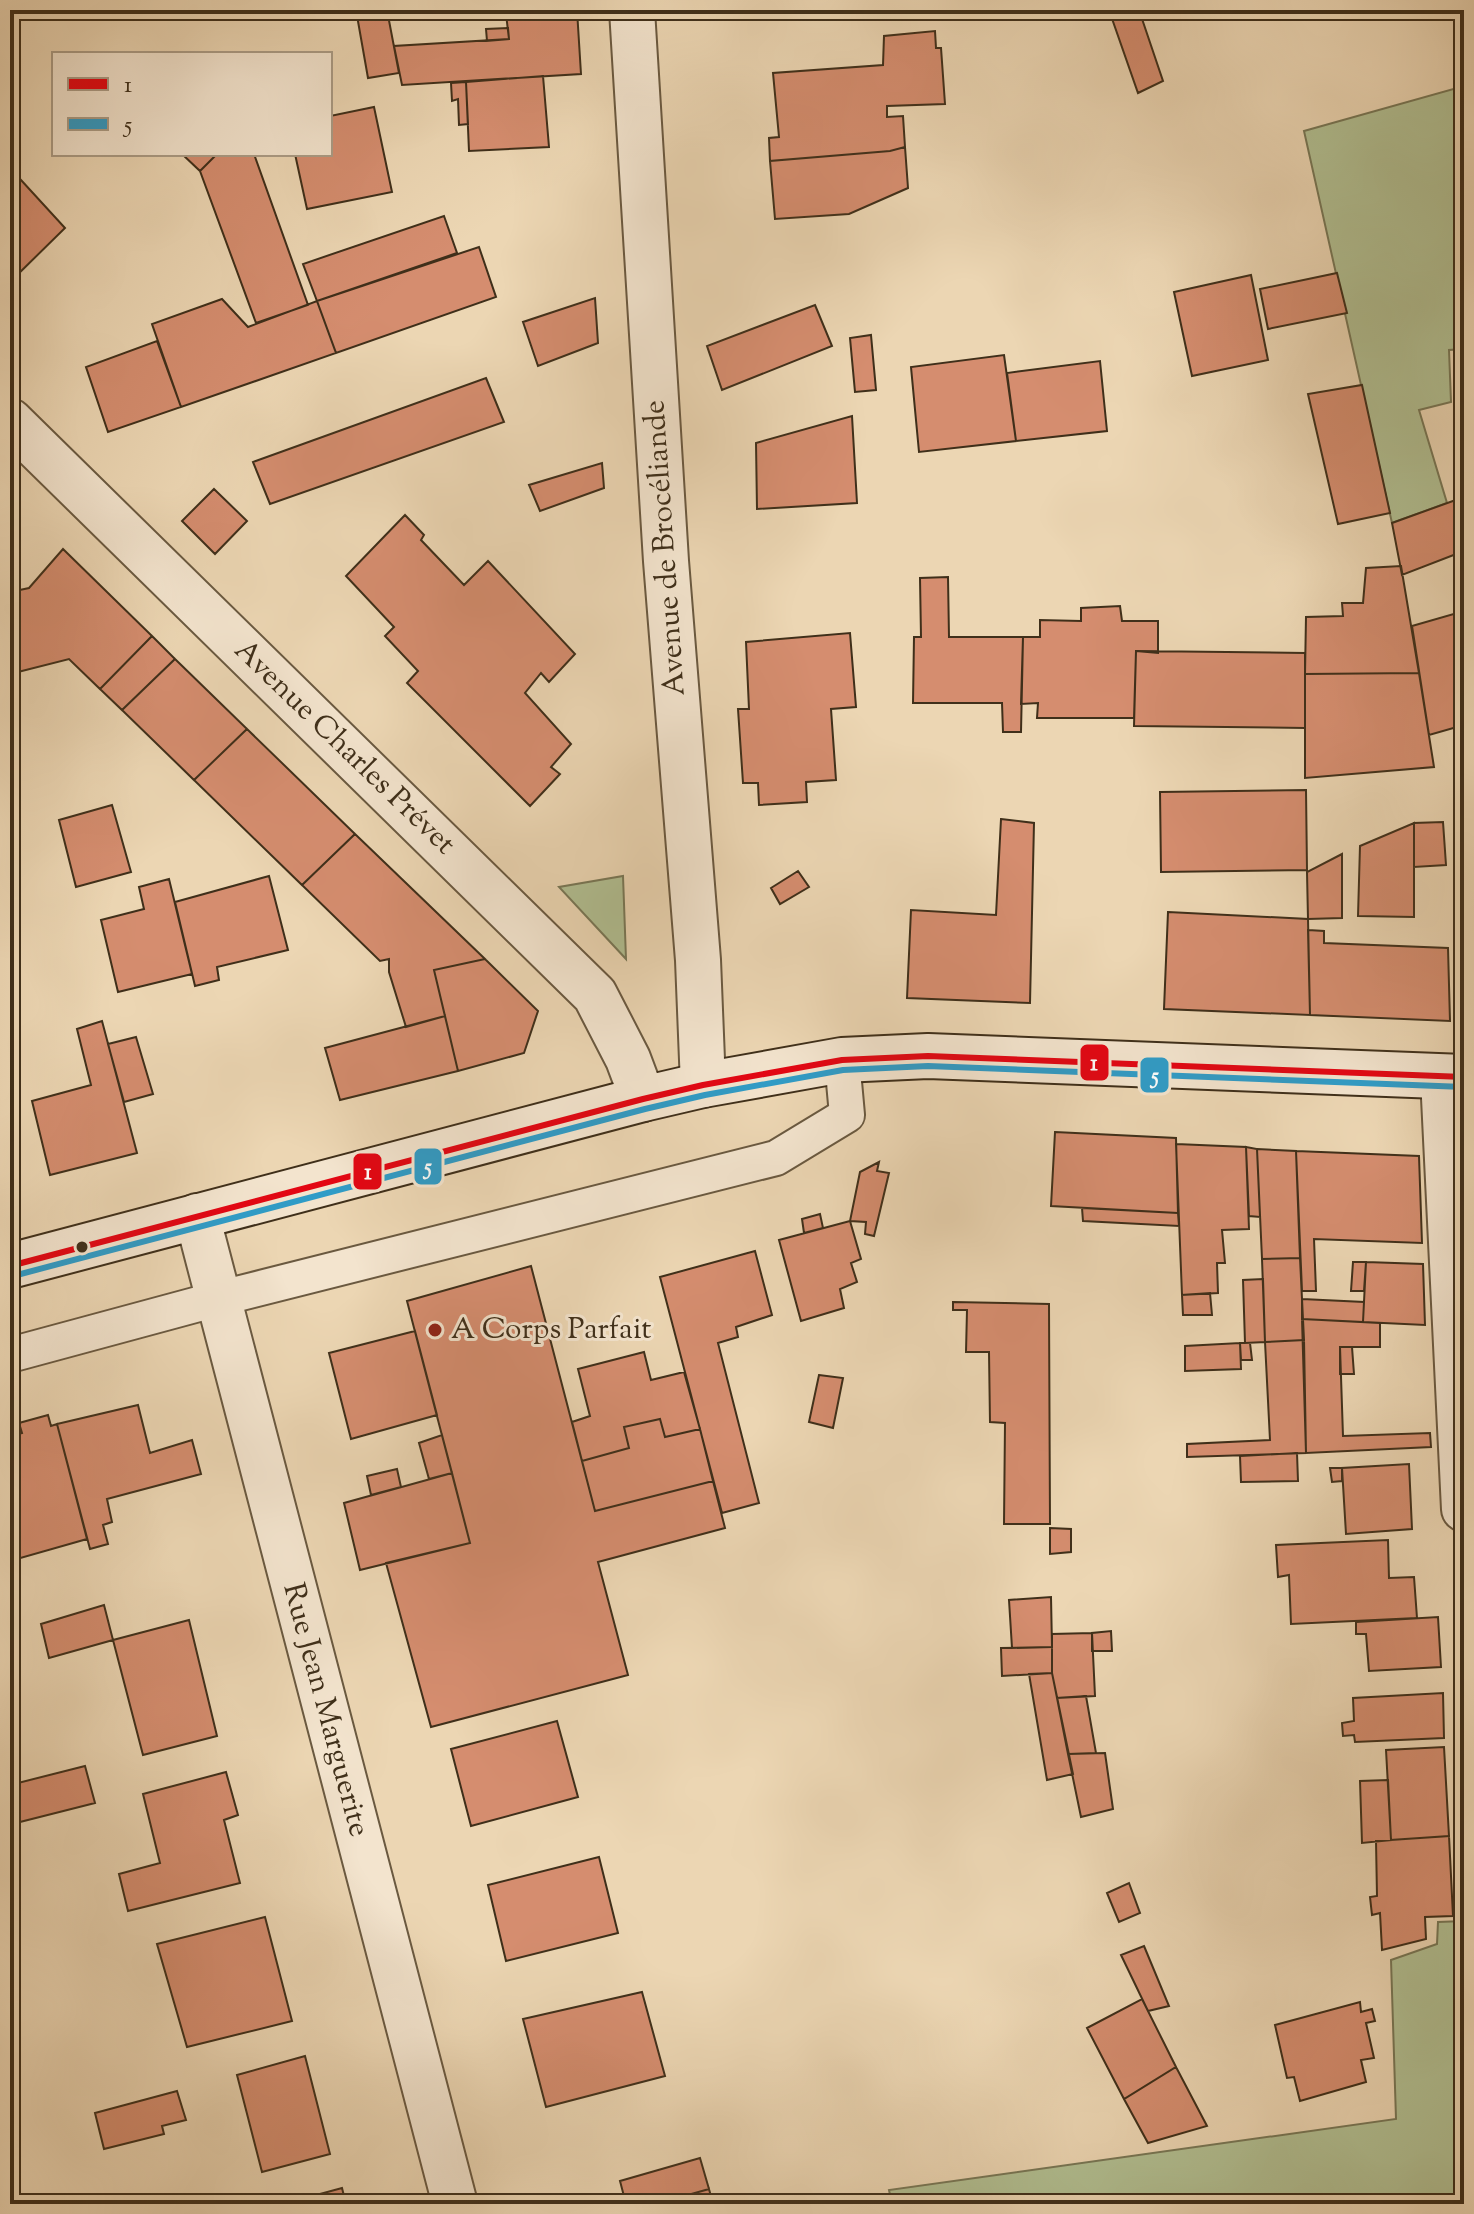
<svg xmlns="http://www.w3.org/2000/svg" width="1474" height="2214" font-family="'Sorts Mill Goudy',serif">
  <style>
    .green { fill: #b1bf92; stroke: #787756; stroke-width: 2 }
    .building { fill: #d58d6f; stroke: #3f2f1a; stroke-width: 2 }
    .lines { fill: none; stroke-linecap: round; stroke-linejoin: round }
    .lane-casing { stroke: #6a5940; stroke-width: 38 }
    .street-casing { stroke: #6a5940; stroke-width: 48 }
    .secondary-casing { stroke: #3f2f1a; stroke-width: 48 }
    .lane { stroke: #f3e4ce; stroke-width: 34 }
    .street { stroke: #f3e4ce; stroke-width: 44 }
    .secondary { stroke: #f3e4ce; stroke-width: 44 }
    .bus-1-casing { stroke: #f3e4ce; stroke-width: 12 }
    .bus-2-casing { stroke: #f3e4ce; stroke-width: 12 }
    .bus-1 { stroke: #e30613; stroke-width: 6 }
    .bus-2 { stroke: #309cc7; stroke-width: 6 }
    .bus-dot { fill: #3f2f1a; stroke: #f3e4ce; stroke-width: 3 }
    .poi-dot { fill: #8f2418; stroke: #f3e4ce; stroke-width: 3 }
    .labels { text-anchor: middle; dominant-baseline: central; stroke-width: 6; stroke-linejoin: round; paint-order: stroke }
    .street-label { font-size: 30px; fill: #3f2f1a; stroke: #f3e4ce }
    .poi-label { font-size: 30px; fill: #3f2f1a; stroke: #f3e4ce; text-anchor: start }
    .line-badge { stroke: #f3e4ce; stroke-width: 3 }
    .badge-label { font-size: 22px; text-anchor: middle; font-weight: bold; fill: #fff }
  </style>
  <rect width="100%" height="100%" fill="#ecd6b3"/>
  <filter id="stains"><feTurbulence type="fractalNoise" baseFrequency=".0025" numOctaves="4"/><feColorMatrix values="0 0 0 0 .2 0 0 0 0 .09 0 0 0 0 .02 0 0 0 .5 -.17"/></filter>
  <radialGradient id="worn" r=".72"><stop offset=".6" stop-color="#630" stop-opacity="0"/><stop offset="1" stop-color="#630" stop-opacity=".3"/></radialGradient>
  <path class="green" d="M1464,86V349L1449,350L1451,402L1419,410L1447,503L1392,523L1304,131Z
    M623,876L626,959L559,887Z
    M1464,1921V2204H892L889,2190L1396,2119L1391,1960L1437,1944L1438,1922Z"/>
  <path class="building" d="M356,10H387L399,73L368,78Z
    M556,10H577L581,74L402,85L394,46L509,39L506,14Z
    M1109,10H1139L1163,81L1138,93Z
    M508,28L509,39L487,41L486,29Z
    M935,31L936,48H941L945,104L887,106V117L903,116L905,147L890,151L770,161L769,138L779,137L773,73L883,65L884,36Z
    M543,76L549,147L469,151L466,82Z
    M466,82L468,124L459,125L458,99L452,101L451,83Z
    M374,107L392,192L307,209L295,154H330V116Z
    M905,147L908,188L849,214L775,219L770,161L890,151Z
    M182,154H217L200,171Z
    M217,154H254L308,305L256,323L200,171Z
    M10,168L65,228L10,282Z
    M444,216L457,253L317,301L303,264Z
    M479,247L496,297L336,353L317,301Z
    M1337,273L1347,313L1268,329L1260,289Z
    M1251,275L1268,360L1192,376L1174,292Z
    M595,298L598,343L538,366L523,322Z
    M222,299L248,327L317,301L336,353L181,407L152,324Z
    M815,305L832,346L722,390L707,346Z
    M871,335L876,390L855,392L850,338Z
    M157,341L181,407L108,432L86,367Z
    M1004,355L1016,441L919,452L911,367Z
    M1100,361L1107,431L1016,441L1007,373Z
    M486,378L504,422L270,504L253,462Z
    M1362,385L1390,513L1338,524L1308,394Z
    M852,416L857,503L757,509L756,443Z
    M602,463L604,488L540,511L529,485Z
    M214,489L247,521L215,554L182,521Z
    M1464,497V551L1402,575L1392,523Z
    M405,515L424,535L421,540L464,585L488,561L575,654L549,682L541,673L525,693L571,744L551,767L560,774L530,806L407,683L418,671L385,636L394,627L346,576Z
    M63,549L152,636L100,689L69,659L14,673L10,655V592L29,588Z
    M1401,566L1419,673L1305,674L1306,617L1343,616L1342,603H1363L1366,568Z
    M948,577L949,637H1023L1021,732H1003L1002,703H913L914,637H921L920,578Z
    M1120,606L1122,621H1158V653L1136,651L1134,718H1037L1038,703L1021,704L1023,637H1040V620L1081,621V608Z
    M1464,611V725L1429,735L1412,626Z
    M850,633L856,707L831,709L836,780L806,782L807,802L759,805L758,783H743L738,709H749L746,642Z
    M152,636L175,659L122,710L100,689Z
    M1136,651L1305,653V728L1134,726Z
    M175,659L247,729L194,780L122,710Z
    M1419,673L1434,767L1305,778V674Z
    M247,729L355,834L302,885L194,780Z
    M1306,790L1307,870L1161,872L1160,792Z
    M112,805L131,872L76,887L59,820Z
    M1001,819L1034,823L1030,1003L907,998L911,910L996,915Z
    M1443,822L1446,865L1414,867V823Z
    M1414,823V917L1358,916L1360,846Z
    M355,834L485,959L434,970L445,1016L406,1027L389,972V959L380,961L302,885Z
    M1342,854V918L1308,919L1307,872Z
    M798,871L809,887L780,904L771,888Z
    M269,876L288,950L217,967L219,980L195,986L175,902Z
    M169,879L192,974L118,992L101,920L144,909L139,887Z
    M1168,912L1308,919L1310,1015L1164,1009Z
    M1308,930L1324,931V943L1448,948L1450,1021L1310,1015Z
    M485,959L538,1011L524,1053L458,1071L434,970Z
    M445,1016L458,1071L340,1100L325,1048Z
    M102,1021L137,1153L50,1175L32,1101L91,1085L77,1029Z
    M136,1037L153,1094L124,1102L108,1044Z
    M1055,1132L1176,1138L1178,1213L1051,1206Z
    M1176,1144L1246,1147L1249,1229L1222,1230L1225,1263H1217L1218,1293L1182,1295Z
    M1246,1147L1257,1149L1260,1217L1249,1216Z
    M1257,1149L1296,1151L1300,1258L1262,1259Z
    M1296,1151L1419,1156L1422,1243L1314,1239L1316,1291H1302Z
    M879,1162L877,1171L889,1173L874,1236L865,1234L866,1222L850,1221L860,1172Z
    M1082,1208L1178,1213L1179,1226L1083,1221Z
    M820,1214L823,1228L804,1233L802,1219Z
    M850,1221L861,1259L851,1263L857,1282L840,1289L844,1308L801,1321L779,1240Z
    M755,1251L772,1315L736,1327L738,1337L718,1343L759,1503L722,1513L660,1277Z
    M1300,1258L1304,1340L1265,1342L1262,1259Z
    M1353,1262H1366L1364,1291H1351Z
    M1366,1262L1423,1264L1425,1325L1363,1322Z
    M531,1266L595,1511L713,1481L725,1528L598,1562L628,1675L431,1727L386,1563L470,1543L407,1301Z
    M1263,1279L1265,1342L1245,1343L1243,1280Z
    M1210,1293L1212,1315H1183L1182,1295Z
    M1302,1299L1364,1302L1363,1322L1302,1319Z
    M953,1302L1049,1304L1050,1524H1004L1005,1423L990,1422L989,1352H966L967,1310H953Z
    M1302,1319L1380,1323V1347H1340L1343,1436L1430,1433L1431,1447L1306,1453Z
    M415,1331L437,1415L351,1439L329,1353Z
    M1304,1340L1306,1453L1187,1457V1444L1270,1440L1265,1342Z
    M1240,1343L1241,1369L1185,1371V1346Z
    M1240,1343H1250L1252,1360H1241Z
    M1340,1347H1352L1354,1374H1340Z
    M644,1352L651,1380L684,1372L700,1429L665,1437L660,1419L624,1427L629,1448L582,1461L572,1422L590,1416L578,1369Z
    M819,1375L843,1378L833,1428L809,1422Z
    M138,1405L150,1453L192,1440L201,1474L107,1499L112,1522L103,1525L108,1544L90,1549L57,1424Z
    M48,1415L51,1426L57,1424L87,1539L17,1559L10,1556V1436L22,1433L19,1423Z
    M660,1419L665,1437L700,1429L713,1481L595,1511L582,1461L629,1448L624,1427Z
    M442,1435L452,1473L429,1479L419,1443Z
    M1297,1453L1298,1481L1241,1482L1240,1456Z
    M1409,1464L1412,1529L1346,1534L1342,1468Z
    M1330,1468H1342V1481L1332,1482Z
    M397,1469L401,1487L371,1495L367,1476Z
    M452,1473L470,1543L360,1570L344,1503Z
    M1050,1528L1071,1529V1552L1050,1554Z
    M1388,1540L1389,1578L1414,1577L1417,1618L1291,1624L1289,1575L1278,1577L1276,1545Z
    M1051,1597L1052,1647L1012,1648L1009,1600Z
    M104,1605L113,1640L49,1658L41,1624Z
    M1438,1617L1441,1667L1369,1671L1366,1634H1356V1622Z
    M189,1620L217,1736L143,1755L113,1640Z
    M1111,1631L1112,1651H1092V1633Z
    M1092,1633L1095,1696L1057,1698L1052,1673V1634Z
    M1052,1647V1673L1002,1676L1001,1648Z
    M1052,1673L1073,1774L1047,1780L1029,1674Z
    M1443,1693L1444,1738L1355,1742L1354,1735L1343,1736L1342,1723L1354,1721L1353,1698Z
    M1086,1696L1096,1753L1068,1754L1057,1698Z
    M557,1721L578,1797L471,1826L451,1749Z
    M1444,1747L1449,1836L1391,1840L1386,1750Z
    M1105,1753L1113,1809L1081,1817L1068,1754Z
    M85,1766L95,1803L16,1823L10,1803V1785Z
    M226,1772L238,1815L224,1820L240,1883L128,1911L119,1874L160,1863L143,1794Z
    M1388,1780L1391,1840L1362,1843L1360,1781Z
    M1449,1836L1453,1916L1425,1917L1426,1939L1382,1950L1380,1913L1372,1915L1370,1897L1377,1896L1376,1841Z
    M599,1857L618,1933L506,1961L488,1885Z
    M1129,1883L1140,1913L1119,1922L1107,1893Z
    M265,1917L292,2021L187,2047L157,1944Z
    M1144,1946L1169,2006L1148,2011L1121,1955Z
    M642,1992L665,2076L546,2107L523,2019Z
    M1142,1999L1176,2067L1124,2099L1087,2028Z
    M1360,2002L1361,2012L1372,2009L1375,2021L1366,2023L1374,2058L1361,2060L1366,2082L1300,2101L1294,2077L1287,2078L1275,2025Z
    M305,2056L330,2154L262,2172L237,2075Z
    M1176,2067L1207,2126L1148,2143L1124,2099Z
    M177,2091L186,2120L162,2126L164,2134L104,2149L95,2113Z
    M700,2158L709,2189L656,2204H626L620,2181Z
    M342,2188L346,2204H283Z
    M709,2189L713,2204H656Z"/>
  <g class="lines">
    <g class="lane-casing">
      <path id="lane" d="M10,1355L217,1299L776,1158L847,1115L842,1060"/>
    </g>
    <g class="street-casing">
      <path id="street" d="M632,10L666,561L698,960L703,1085
        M10,421L595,995L628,1059L643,1099
        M1443,1077L1464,1509
        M197,1216L455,2204"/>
    </g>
    <g class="secondary-casing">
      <path id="secondary" d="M10,1266L643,1099L703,1085L842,1060L928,1056L1464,1077"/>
    </g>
    <use href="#lane" class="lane"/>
    <use href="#street" class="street"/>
    <use href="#secondary" class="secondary"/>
    <g class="bus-1-casing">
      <path id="bus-1" d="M10,1266L643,1099L703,1085L842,1060L928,1056L1464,1077"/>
    </g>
    <g class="bus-2-casing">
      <path id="bus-2" d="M13,1276L645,1109L705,1095L843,1070L928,1066L1464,1087"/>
    </g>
    <use href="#bus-1" class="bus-1"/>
    <use href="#bus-2" class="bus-2"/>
  </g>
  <circle class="bus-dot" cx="82" cy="1247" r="7"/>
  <circle class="poi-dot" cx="435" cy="1330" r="8"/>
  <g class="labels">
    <g class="street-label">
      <text transform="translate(666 548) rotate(-94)">Avenue de Brocéliande</text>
      <text transform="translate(344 748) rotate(44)">Avenue Charles Prévet</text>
      <text transform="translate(325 1710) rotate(75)">Rue Jean Marguerite</text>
    </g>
    <g class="poi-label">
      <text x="451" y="1330">A Corps Parfait</text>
    </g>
  </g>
  <g class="line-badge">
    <rect x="1079" y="1043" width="31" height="39" rx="8" fill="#e30613"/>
    <rect x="1139" y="1056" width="31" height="38" rx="8" fill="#309cc7"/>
    <rect x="413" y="1147" width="30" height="39" rx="8" fill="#309cc7"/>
    <rect x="352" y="1152" width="31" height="39" rx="8" fill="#e30613"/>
  </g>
  <g class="badge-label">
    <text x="1094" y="1070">1</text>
    <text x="1155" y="1083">5</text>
    <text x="428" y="1174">5</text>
    <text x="368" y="1179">1</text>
  </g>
  <rect width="1474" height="2214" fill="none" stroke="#ecd6b3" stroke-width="40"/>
  <rect x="12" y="12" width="1450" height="2190" fill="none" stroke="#3f2f1a" stroke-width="4"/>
  <rect x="20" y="20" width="1434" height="2174" fill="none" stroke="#3f2f1a" stroke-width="2"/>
  <rect x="52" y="52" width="280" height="104" fill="#f3e4ce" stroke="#ab9c86" stroke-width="2"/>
  <rect x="68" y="78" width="40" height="12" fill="#e30613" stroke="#ab9c86" stroke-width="2"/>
  <text x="124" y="92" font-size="24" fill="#3f2f1a">1</text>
  <rect x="68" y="118" width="40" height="12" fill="#309cc7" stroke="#ab9c86" stroke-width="2"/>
  <text x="124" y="132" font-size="24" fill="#3f2f1a">5</text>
  <rect width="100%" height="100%" filter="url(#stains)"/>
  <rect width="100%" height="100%" fill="url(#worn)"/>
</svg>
